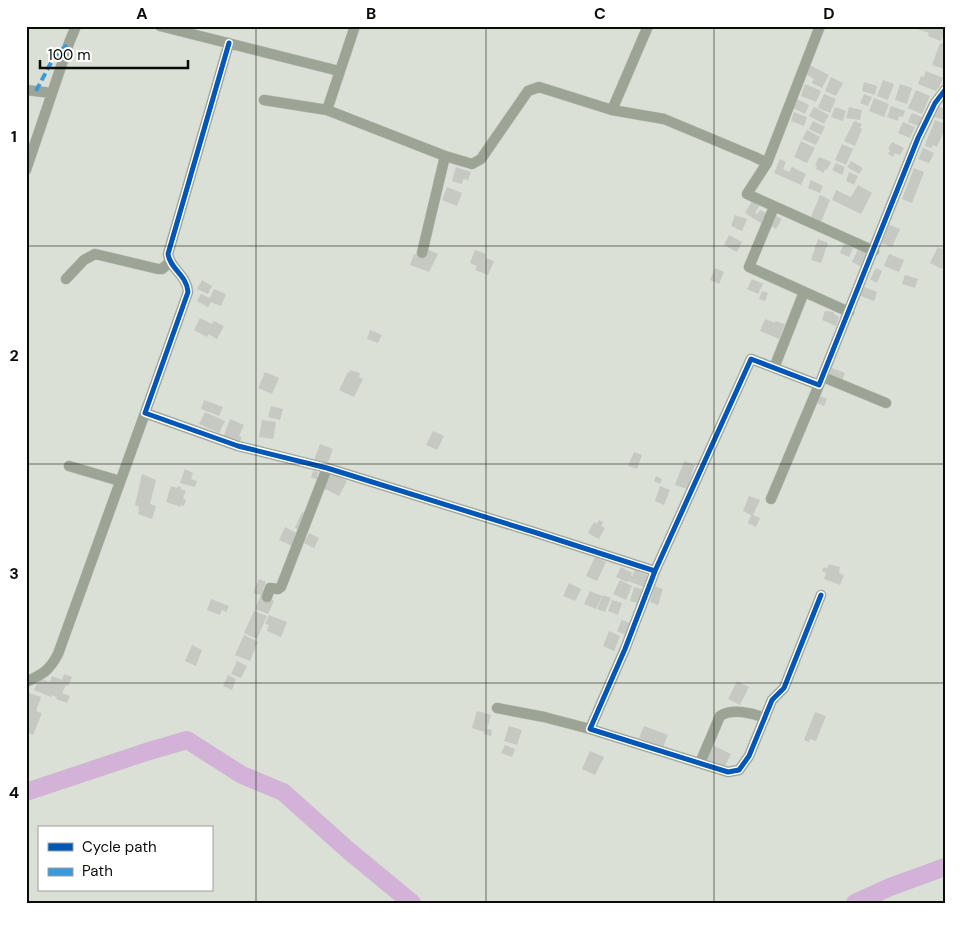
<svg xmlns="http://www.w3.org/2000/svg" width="971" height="929" font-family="'DM Sans',sans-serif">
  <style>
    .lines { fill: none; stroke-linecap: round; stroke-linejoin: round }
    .river { stroke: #d2b2d6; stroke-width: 18 }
    .building { fill: #c5c9c1 }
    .minor-casing { stroke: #b9bdb5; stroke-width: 11 }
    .minor { stroke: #9ca495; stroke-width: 10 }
    .quiet { stroke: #3a99dd; stroke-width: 4; stroke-dasharray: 8 4; stroke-linecap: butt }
    .cycleway-casing { stroke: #fff; stroke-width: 8 }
    .cycleway { stroke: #0057b8; stroke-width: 5 }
    .grid { fill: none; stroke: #0a0d07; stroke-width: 1; stroke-opacity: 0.55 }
    .neatline { fill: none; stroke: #0a0d07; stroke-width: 2 }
    .grid-label { font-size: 16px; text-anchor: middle; font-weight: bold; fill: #0a0d07 }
  </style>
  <rect width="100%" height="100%" fill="#dae0d5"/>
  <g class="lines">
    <path class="river" d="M26,792L146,752L187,740L242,775L283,792L349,851L412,903
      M855,903L890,887L945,867"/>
  </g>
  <path class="building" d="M915,26H945V31L941,41L928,36L929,33L914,28Z
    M940,43L945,44V69L932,65Z
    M809,65L829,75L822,88L812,83L814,79L804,73Z
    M926,71L943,78L939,88H938L936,91L918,84L921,76L924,77Z
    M831,77L843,83L836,96L825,91Z
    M883,80L894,84L888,100L877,96Z
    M864,82L877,86L875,95L862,91Z
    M805,84L821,91L816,102L801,96Z
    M900,84L912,88L907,104L895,100Z
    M916,90L930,96L922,114L908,108Z
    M824,94L836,99L830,113L818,108Z
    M864,94L872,97L868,106L860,103Z
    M874,98L889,104L884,117L869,111Z
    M797,99L809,105L805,114L793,108Z
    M891,106L905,111L903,117L899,116L898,121L887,117Z
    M937,106L945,109V120L934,117Z
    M814,107L829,115L824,124L809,116Z
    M835,107L846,111L843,121L831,117Z
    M849,107L862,110L860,120L846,118Z
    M794,112L807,117L804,126L791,121Z
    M912,113L922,117L919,126L908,122Z
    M935,120L945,124V129L937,147L933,145L931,148L925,146L926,142Z
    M813,121L825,127L821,135L809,129Z
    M854,121L862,124L860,128L862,129L855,146L844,141Z
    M903,122L915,127L910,138L898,133Z
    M807,130L820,137L816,145L802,139Z
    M801,141L815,148L807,163L794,157Z
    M892,142L904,148L900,155L895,153L893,157L888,154L890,150L888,149Z
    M842,144L853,149L846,165L835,160Z
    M923,148L934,153L929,163L918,159Z
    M819,157L831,162L827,170L825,169L824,173L816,169L817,166L815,165Z
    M780,159L786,162L783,169L789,172L792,167L806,174L801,185L774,173Z
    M851,161L863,168L859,174L847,167Z
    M836,163L845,167L842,175L832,170Z
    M456,167L471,172L468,180L463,179L462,184L452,181Z
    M914,168L924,172L912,203L902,199Z
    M849,172L858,176L854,185L846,181Z
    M811,180L823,186L820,193L808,188Z
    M858,185L872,193L861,214L832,200L836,190L851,197Z
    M447,187L462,193L457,206L442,200Z
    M820,195L830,200L819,227L809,222Z
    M752,201L760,205L755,213L757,214L760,210L766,213L761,223L745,213Z
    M735,215L747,219L742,231L731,226Z
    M776,216L782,219L776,229L770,226Z
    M885,223L900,229L892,247L881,243Z
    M729,235L742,242L737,252L724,245Z
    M818,239L828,243L821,263L811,260Z
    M844,244L853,248L849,257L840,253Z
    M938,247L945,250V263L942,269L930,263Z
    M427,249L438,254L429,272L410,265L414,254L423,257Z
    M858,249L868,253L862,267L852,262Z
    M475,250L486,254L485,258L494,261L488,275L475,270L477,266L470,263Z
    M889,254L904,260L899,272L884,266Z
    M715,268L724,272L719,284L710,280Z
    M876,268L882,271L877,283L870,279Z
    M905,275L918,279L915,288L902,284Z
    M752,279L763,284L758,294L747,289Z
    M202,280L212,286L208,294L197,289Z
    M862,286L877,292L874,301L858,295Z
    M214,289L226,294L221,306L211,302L208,307L197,301L201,294L210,298Z
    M762,291L768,293L765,301L759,299Z
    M825,311L834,312V314L839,317L836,326L822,320Z
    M200,318L212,324L214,321L224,326L217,339L208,334L207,337L194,330Z
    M765,319L775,323V321L785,324L779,339L760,331Z
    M370,330L382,335L378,343L367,339Z
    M832,368L845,373L841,383L828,378Z
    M350,370L360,373L359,377L363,379L354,397L339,390L348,372L349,373Z
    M265,372L279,378L272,394L258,388Z
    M818,395L827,399L824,406L815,402Z
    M204,400L223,407L219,416L201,409Z
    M271,406L283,409L280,420L268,417Z
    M205,412L225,421L219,433L199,424Z
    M230,419L244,425L239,436L242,437L239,444L223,438Z
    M262,420L276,422L273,439L259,437Z
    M433,431L444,436L437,450L426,445Z
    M320,444L333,449L327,465L314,460Z
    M634,452L642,455L637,469L628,466Z
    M684,461L695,465L687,489L675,485Z
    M185,469L193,473L191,479L197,481L195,487L180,483Z
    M313,471L318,472L317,479L311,478Z
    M331,473L347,481L339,496L323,488Z
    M142,474L156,480L150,504L156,506L152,519L138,514L139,507L135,505Z
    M656,476L662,479L660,484L654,481Z
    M171,486L177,488L178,486L181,487V489L186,491L183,498L186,500L184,506L181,505V507L166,502Z
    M660,486L670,490L664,505L655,501Z
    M749,496L760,500L753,515L760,518L756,527L748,523L751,515L743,511Z
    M302,512L308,515L301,530L295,528Z
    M599,520L603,522L601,526L605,528L599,539L588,533L594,522L597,524Z
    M285,527L298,534L292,546L279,540Z
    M309,533L319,538L314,548L304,543Z
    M595,557L606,562L597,581L586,576Z
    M829,564L840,567L839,573L844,575L840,585L824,579L826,573L822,571L824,567L827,569Z
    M621,567L632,573L631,575L632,576L635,570L649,576L644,587L628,581L627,582L616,577Z
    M259,579L266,582L263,589L266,591L263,596L274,601L268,614L255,609L261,595L253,593Z
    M620,580L632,586L626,600L613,594Z
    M569,583L581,589L575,601L563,596Z
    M655,586L663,589L658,605L650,602Z
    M634,587L645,590L641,604L630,601Z
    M590,591L602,596L596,609L584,604Z
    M603,595L611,598L605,612L597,609Z
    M211,599L229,606L226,612L222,610L220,615L207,610Z
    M612,600L622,603L618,615L608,611Z
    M254,611L267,616L257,639L244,633Z
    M269,615L287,622L281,637L267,631L269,625L265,624Z
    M622,620L630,623L626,635L617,631Z
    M609,631L620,636L614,651L603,646Z
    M244,635L258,642L250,661L235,655Z
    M192,645L202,650L196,666L185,661Z
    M237,661L247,666L241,678L231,674Z
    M64,674L72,677L68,686L66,685L62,693L70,696L67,703L56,699L57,697L52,695L51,697L34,690L39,678L50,682L52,676L62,680Z
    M228,675L236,679L232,690L223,686Z
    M737,681L749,687L740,705L728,699Z
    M26,692L41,697L36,711L42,713L33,735L26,732Z
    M477,711L491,715L487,729L492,730L491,736L484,734V732L472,728Z
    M815,712L826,716L816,741L810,739L809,742L804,740Z
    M509,726L522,730L517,745L504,741Z
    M644,726L668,735L663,747L639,738Z
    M505,745L515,749L512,757L501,753Z
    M712,745L731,754L724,768L705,760Z
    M590,751L604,757L595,775L582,769Z"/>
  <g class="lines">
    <g class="minor-casing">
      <path id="minor" d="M160,26L339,71
        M355,26L327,110L445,156L472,164L481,159L528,91L539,87L612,110
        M648,26L612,110L664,119L755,157L767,163L747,194L874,251
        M229,43L168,254C170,269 187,275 188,292L145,413L238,446L327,468L537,533L655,571
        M26,90L52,93
        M264,100L327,110
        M767,163L820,26
        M26,170L69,43L76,26
        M774,207L749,267L849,312
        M422,253L445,156
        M66,279L84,260L95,254L158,269H162L170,262
        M774,368L804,292
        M823,377L886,403
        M69,466L120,481
        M771,499L819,385
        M821,595L784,688L772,700L749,756L739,770L728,772L590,729L625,649L655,571L751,359L819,385L918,138L935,103L945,90
        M267,597L270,588L278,589L281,587L327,468
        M26,682C43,674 49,671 58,654L145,413
        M497,708L544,717L590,729
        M700,763L720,716C732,708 753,713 765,718"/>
    </g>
    <use href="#minor" class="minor"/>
    <path class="quiet" d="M36,91L54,57L69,43"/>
    <g class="cycleway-casing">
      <path id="cycleway" d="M229,43L168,254C170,269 187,275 188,292L145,413L238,446L327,468L537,533L655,571
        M821,595L784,688L772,700L749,756L739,770L728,772L590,729L625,649L655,571L751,359L819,385L918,138L935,103L945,90"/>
    </g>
    <use href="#cycleway" class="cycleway"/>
  </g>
  <path class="grid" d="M256,26V903M486,26V903M714,26V903M26,246H945M26,464H945M26,683H945"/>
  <rect width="971" height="929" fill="none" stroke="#ffffff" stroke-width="55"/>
  <rect x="38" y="826" width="175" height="65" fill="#ffffff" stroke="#9d9e9c"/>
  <rect x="48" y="843" width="25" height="8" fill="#0057b8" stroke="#9d9e9c"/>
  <text x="82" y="852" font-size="15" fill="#0a0d07">Cycle path</text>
  <rect x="48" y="868" width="25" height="8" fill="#3a99dd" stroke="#9d9e9c"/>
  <text x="82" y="876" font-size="15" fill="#0a0d07">Path</text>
  <path d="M40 60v8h148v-8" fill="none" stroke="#0a0d07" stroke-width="2.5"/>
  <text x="48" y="60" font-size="15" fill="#0a0d07" stroke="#ffffff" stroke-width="4" paint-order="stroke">100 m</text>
  <rect x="28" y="28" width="916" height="874" class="neatline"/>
  <g class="grid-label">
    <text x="142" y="19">A</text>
    <text x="371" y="19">B</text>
    <text x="600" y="19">C</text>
    <text x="829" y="19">D</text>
    <text x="14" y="142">1</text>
    <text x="14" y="361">2</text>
    <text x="14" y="579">3</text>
    <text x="14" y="798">4</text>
  </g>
</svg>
